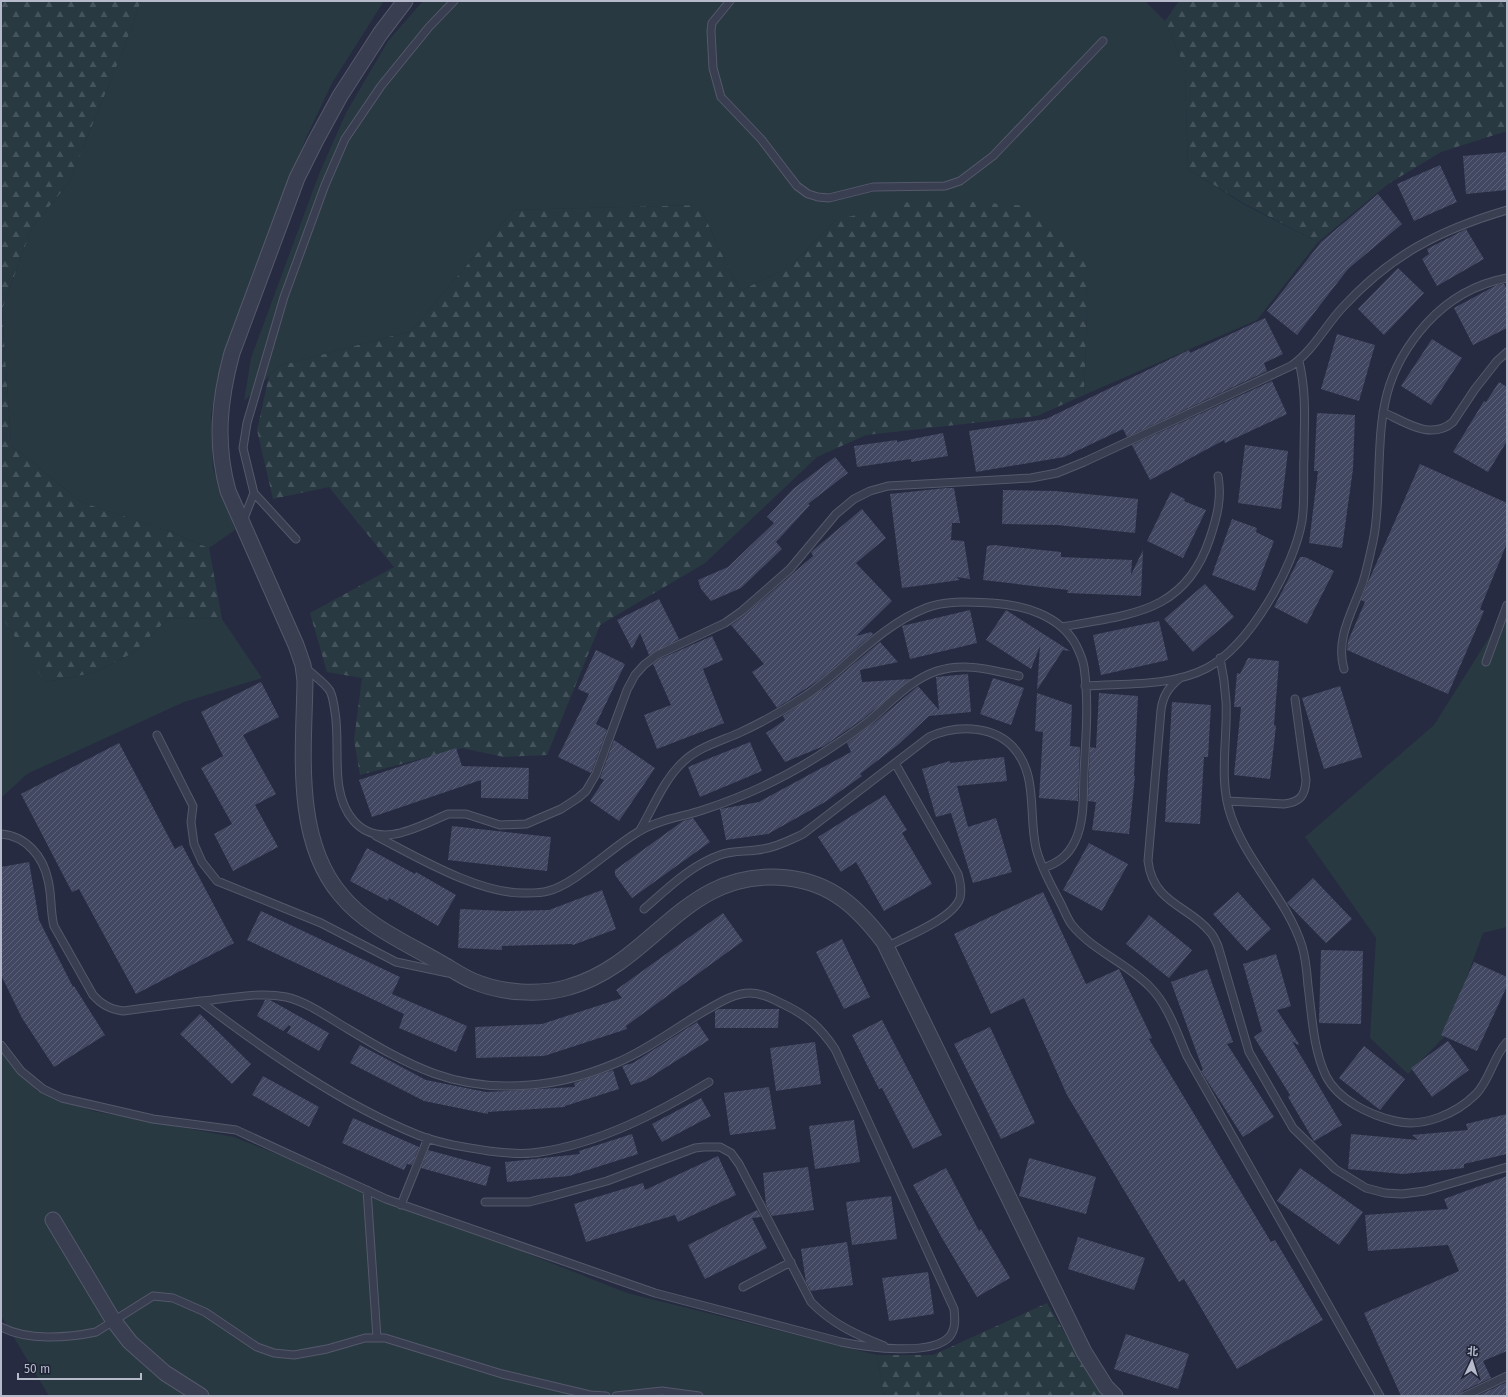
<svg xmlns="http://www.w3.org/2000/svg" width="1508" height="1397" font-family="'Fira Sans','Noto Sans SC',sans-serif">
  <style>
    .grass { fill: #283942 }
    .forest { fill: url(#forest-firs) }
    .building { fill: url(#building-hatch) }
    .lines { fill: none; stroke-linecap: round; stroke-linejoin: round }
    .service-casing { stroke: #55596b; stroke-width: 9 }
    .minor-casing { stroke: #55596b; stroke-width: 17 }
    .service { stroke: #3a3e51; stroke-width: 7 }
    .minor { stroke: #3a3e51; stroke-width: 15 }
  </style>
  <defs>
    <pattern id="forest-firs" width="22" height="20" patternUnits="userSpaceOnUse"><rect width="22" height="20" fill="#283942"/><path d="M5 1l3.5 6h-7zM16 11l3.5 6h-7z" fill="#45545c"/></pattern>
    <pattern id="building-hatch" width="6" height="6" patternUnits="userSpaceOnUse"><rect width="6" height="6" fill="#424861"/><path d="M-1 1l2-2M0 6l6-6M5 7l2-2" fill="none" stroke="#5b6076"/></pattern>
  </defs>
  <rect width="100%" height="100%" fill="#262b41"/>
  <path class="grass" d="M141,1H384L332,83L306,138L221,362L211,414L213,468L235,530L209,548L165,530L81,502L11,445L2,310L32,227L68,184L122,53Z
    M423,1H1145L1165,21L1185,68L1188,169L1245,205L1318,242L1257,320L1084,395L1087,307L1085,259L836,220L791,266L740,291L699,205L514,210L411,331L279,366L244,401L251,358L319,174L346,113L388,41Z
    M1507,609V927L1483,933L1446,1035L1408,1074L1370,1038L1376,938L1305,837L1434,725Z
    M1,616L46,682L93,673L133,653L169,618L222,619L262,678L184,702L27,774L1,798Z
    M1,1047L37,1091L93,1111L234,1137L627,1293L877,1355L884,1396H49L1,1316Z"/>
  <path class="forest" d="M1,1H141L122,53L68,184L32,227L2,310L11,445L81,502L165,530L209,548L222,619L169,618L133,653L93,673L45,682L1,616Z
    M1179,1H1507V131L1441,152L1388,184L1318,242L1245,204L1188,169L1185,68L1165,21Z
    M924,198L1028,206L1086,259L1087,307L1084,395L1037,416L866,435L817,457L705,563L600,625L547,755L504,757L462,748L360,775L354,740L362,678L327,672L310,613L394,567L329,487L273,499L257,430L269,376L279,366L411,331L514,210L699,205L740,291L791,266L836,220Z
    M1047,1303L1096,1386L1106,1396H884L877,1355H933Z"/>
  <path class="building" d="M1507,152V190L1466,194L1463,156Z
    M1440,165L1457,202L1414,221L1397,184Z
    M1378,194L1402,224L1348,269L1297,335L1267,311L1321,242Z
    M1466,229L1484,259L1437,286L1422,259L1429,254L1427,249Z
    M1398,268L1424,293L1384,335L1358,309Z
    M1504,284L1507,289V328L1473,345L1454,308L1497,285Z
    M1265,318L1283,354L1264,363L1267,371L1127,437L1123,429L1064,457L976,472L969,431L1046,419L1189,350L1190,353Z
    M1337,334L1375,345L1359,401L1321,389Z
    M1432,339L1462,358L1431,405L1401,386Z
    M1272,381L1287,414L1225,443L1224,440L1150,480L1132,445Z
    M1499,382L1507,387V441L1488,472L1453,452L1484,401L1486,402Z
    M1317,413L1355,415L1353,469L1342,548L1309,543L1318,471H1314Z
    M943,433L948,456L911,462V459L857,467L854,446L897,440V442Z
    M1245,445L1288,451L1281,509L1238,503Z
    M835,457L848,473L808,504L810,505L776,542L782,549L741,588L711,601L701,589L698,580L728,567L774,523L767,517L793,489Z
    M1420,464L1507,503V543L1480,609L1484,611L1448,694L1347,650L1348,641L1365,602L1361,600L1369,580Z
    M946,488H954L960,523H952L951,540L964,541L970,579L956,577L960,580L902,588L890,494Z
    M1003,490L1055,491L1138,499L1135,533L1057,525L1002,524Z
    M1171,492L1185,499L1184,501L1206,510L1183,558L1147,541Z
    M862,509L886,538L856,563L892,601L856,636L871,632L873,634L819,680L777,708L752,672L764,664L731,625L745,615L813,556L811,552Z
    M1232,519L1257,528L1256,532L1274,541L1255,591L1212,575Z
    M994,545L1061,552V557L1132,560L1131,575L1143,550L1141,596L1067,593L1068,590L983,580L987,546Z
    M1300,557H1305L1334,571L1307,624L1274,607Z
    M1205,584L1234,617L1193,652L1164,619Z
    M659,599L679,639L649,655L640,633L632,649L617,620Z
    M970,610L977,643L910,659L902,626Z
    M1006,610L1070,651L1063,650L1037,690L1040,646L1031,669L986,640Z
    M1159,621L1168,660L1101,675L1093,635Z
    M712,636L723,660L703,669L724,723L657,749L644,715L671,705L653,664L660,659Z
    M880,642L898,662L860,670L862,682L911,679L863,719L824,746L785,762L766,733L785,720L783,716L825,688Z
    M596,650L625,664L596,724L607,730L591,773L558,757L589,694L578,689Z
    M1248,658L1279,661L1274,725L1276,726L1270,779L1234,775L1241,707H1234L1237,673L1240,674Z
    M968,674L971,712L929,716L899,744L860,774L862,776L825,802L768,834L726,840L720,809L759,802L851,752L847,743L873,724L918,686L939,710L936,677Z
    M993,678L1024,688L1011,725L980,714Z
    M261,682L279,717L243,735L276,794L255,805L278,847L233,871L214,834L232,824L201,768L223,756L201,712Z
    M1340,686L1362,757L1324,769L1302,698Z
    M1037,693L1072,705L1070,746L1080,747L1078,801L1039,798L1043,732L1035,731Z
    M1099,693L1138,696L1134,776H1135L1129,834L1092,830L1096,802L1088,801L1089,772L1090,747L1096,748Z
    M1172,702L1211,705L1208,757H1204L1200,824L1165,822Z
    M614,740L655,768L619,821L590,801L604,780L600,778Z
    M750,742L762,771L700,797L688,767Z
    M119,743L175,849L182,845L234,943L136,994L79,889L72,892L21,794Z
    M456,748L462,766L529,768L528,799L481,798V780L372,817L359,780Z
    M1004,757L1007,781L957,786L968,827L996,818L1012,872L973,883L951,813L936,817L922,769L950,761V763Z
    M885,795L907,830L902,833L932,884L884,911L856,862L841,872L818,837Z
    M693,818L710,842L632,898L615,875V870L683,821Z
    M452,826L551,837L547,871L448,860Z
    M1089,843L1128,864L1102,911L1063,890Z
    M367,848L415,874L416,872L456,895L438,926L389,898L388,901L350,881Z
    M29,862L39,920L73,987L74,986L105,1035L54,1067L22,1018L1,975V867Z
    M1313,878L1352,919L1326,943L1287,903Z
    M602,890L616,929L573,945L572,944L502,946V950L458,948L460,909L505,911L549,910Z
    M1043,892L1086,984L1119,969L1152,1038L1149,1039L1271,1242L1275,1240L1323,1320L1237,1369L1184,1279L1179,1282L1067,1095L1024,998L991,1014L954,934Z
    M1238,892L1271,929L1247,951L1213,914Z
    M261,911L400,977L392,994L467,1026L456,1052L399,1028L404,1014L247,940Z
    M723,913L743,941L626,1026L627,1029L544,1056L476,1058L475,1027L542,1024L622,998L616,990Z
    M1149,915L1192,950L1169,978L1126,944Z
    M842,939L870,997L844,1009L816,952Z
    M1321,950L1363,951L1361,1024L1319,1023Z
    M1276,954L1291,1006L1277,1010L1299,1044L1298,1045L1292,1041L1342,1125L1314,1141L1288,1097L1290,1095L1254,1037L1262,1031L1243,964Z
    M1474,962L1507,977V986L1477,1051L1441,1035Z
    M1207,969L1233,1042L1227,1044L1274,1117L1243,1137L1201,1071L1203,1070L1171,982Z
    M265,1000H270L329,1033L319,1051L287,1033L291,1027L289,1025L283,1031L257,1016Z
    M719,1009H779L778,1028H715V1011Z
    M200,1014L251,1064L232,1084L180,1034Z
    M882,1020L942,1135L913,1149L882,1088L879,1089L852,1035Z
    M697,1022L709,1040L646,1080L631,1085L622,1066L633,1063Z
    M990,1027L1035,1123L1001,1139L954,1044Z
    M1448,1041L1469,1070L1432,1097L1411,1068Z
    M815,1042L821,1084L776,1091L770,1048Z
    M360,1045L426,1080L486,1092L575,1087L574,1083L613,1070L619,1089L565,1106V1107L488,1112V1114L424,1101L350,1063Z
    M1364,1046L1405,1079L1380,1110L1339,1078Z
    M263,1076L319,1107L309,1127L252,1095Z
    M769,1087L776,1129L730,1135L724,1093Z
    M701,1098L711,1116L662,1142L652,1124Z
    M1507,1114V1154L1464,1164V1168L1403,1174L1348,1169L1351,1134L1418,1140L1412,1135L1468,1130L1466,1124Z
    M353,1118L419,1147L412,1165L407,1164L404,1170L342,1143Z
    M854,1120L860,1162L815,1169L809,1126Z
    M632,1134L638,1154L569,1176L507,1182L505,1162L580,1154L579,1151Z
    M428,1150L491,1167L486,1186L421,1168Z
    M718,1156L736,1195L678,1222L675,1215L586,1242L574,1204L643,1183L645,1190Z
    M1029,1158L1096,1177L1086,1214L1019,1196Z
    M808,1167L814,1210L772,1216L766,1205L763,1173Z
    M946,1168L979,1231L981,1229L1010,1278L977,1297L942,1238L913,1185Z
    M1300,1168L1363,1212L1339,1245L1277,1201Z
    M1507,1176V1351L1483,1361L1491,1378L1463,1391L1460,1396H1401L1364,1313L1459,1271L1448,1245L1368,1251L1365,1215L1448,1209L1444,1199Z
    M891,1196L897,1239L852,1245L846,1202Z
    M757,1210L761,1217L752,1218L767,1248L705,1279L688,1245Z
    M1078,1237L1145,1258L1134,1290L1068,1269Z
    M847,1242L853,1285L811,1291L806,1282L801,1249Z
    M928,1272L934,1314L889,1321L882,1278Z
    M1126,1334L1189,1354L1178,1389L1114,1369Z
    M1507,1382V1396H1477Z"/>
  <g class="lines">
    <g class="service-casing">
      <path id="service" d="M730,1L712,23L711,31L713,68L721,97L761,139L797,186L808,194L818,197L829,198L873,187L945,186L960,181L993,156L1103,41
        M1383,412C1405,422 1431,441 1453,422L1475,389L1497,361L1507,352
        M254,493L296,539
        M243,521L254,493L243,448L247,423L284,297L325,185L345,139L381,86L429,27L454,1
        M1062,627C1130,614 1185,614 1210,538C1217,517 1222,498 1218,476
        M1220,658C1223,672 1225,686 1226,701C1228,739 1218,779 1231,816C1247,863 1287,899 1302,946C1306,959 1307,973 1308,986C1312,1015 1313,1049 1326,1076C1338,1100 1370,1115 1395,1121C1423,1128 1456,1114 1476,1094C1490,1080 1493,1057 1507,1042
        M1486,662L1507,605
        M306,668C313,675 325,683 330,691C333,697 334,705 335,712C341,747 329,792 353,820C379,851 419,826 448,814H466L500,825L526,824L561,809L578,798L586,791L596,774L627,690L635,675L644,665L657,655L725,623L742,611L790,569L836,514L854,499L870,491L888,486L1031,478L1057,473L1084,462L1291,366C1313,351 1325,326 1343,307C1391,255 1439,230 1507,210
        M1344,669C1335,638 1353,611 1363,582C1367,569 1370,555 1373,541C1377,524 1377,507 1378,490C1381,422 1378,377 1427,323C1449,299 1475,284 1507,278
        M1180,678C1169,687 1163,695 1161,710L1148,861C1153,904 1190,906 1210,932C1214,936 1216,942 1218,946L1249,1052L1293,1128L1335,1169L1366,1188L1385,1193L1402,1194L1425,1191L1507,1167
        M1085,686C1125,683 1171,687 1207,668C1250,645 1294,567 1302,521C1305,500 1303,478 1304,457C1304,422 1307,396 1299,361
        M157,735L193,806L191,822L194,844L202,862L217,881L321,923L396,962L448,973
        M1227,801L1284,804C1300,802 1305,796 1306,780L1295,699
        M640,830C653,808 664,779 684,761C699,747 721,741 739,733C763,722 786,709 807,695C847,667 880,626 926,608C946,600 971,602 992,603C1023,605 1060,615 1076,645C1079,651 1083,660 1084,667C1089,701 1086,737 1084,772C1083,794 1085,821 1075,841C1068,856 1058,863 1043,868
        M1,834C26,836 43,856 48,880C52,895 50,911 54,926L93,995C102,1005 110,1009 123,1011C153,1007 182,1003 212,1000C236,997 262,992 286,997C308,1002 329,1018 348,1029C410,1066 455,1092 530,1085C558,1083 590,1074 616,1063C650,1049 679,1025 710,1008C722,1001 736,993 750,993C762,993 773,999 783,1004C808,1016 820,1027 835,1049L954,1309C955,1318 956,1328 950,1336C933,1357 865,1347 841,1342L655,1293L386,1199L236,1130L153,1119L62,1098L43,1089L21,1071L1,1045
        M376,836C417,857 480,895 527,893C533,893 542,893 548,891C574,885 612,847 638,832C657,820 682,817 703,810C749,795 796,772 835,745C847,737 859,729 870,720C891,702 910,680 937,671C965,662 991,670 1019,676
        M644,909C667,889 691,865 720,855C733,850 749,852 763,849C777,847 790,840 803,834L929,737C955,725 990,725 1011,745C1039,773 1028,813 1036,848C1041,869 1053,888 1062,906C1065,912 1068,920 1072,925C1093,951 1127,963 1150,987C1168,1005 1177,1033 1187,1056L1380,1396
        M886,947C905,937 953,919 960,898C962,890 960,881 958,874L895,763
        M200,1001C266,1051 341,1104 418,1135C441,1144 465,1147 489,1151C505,1153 524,1155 540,1152C600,1143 658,1113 709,1082
        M367,1190L377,1338
        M485,1202H529L553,1196L607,1181L695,1148L704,1147H720L731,1153L739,1164L811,1302C832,1324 857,1335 884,1346
        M401,1205L428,1138
        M743,1287L791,1262
        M1,1327C28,1341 67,1338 96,1332L153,1296L173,1298L205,1312L257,1347L274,1353L294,1355L327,1349L365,1338H385L502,1374L590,1395L606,1396
        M616,1396L662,1391L699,1396
        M1465,1396L1507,1376"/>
    </g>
    <g class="minor-casing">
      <path id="minor" d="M405,1L380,34L340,96L316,140L297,178L232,353C219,400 215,444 228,491L296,645L303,665L305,681C304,750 293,839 341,895C365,925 406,943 439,962C450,968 461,976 473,981C501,993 540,996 569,987C655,963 684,866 788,878C832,883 858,908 884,942L1084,1352L1106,1387L1115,1396
        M53,1220L113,1320L130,1342L165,1373L201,1396"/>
    </g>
    <use href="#service" class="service"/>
    <use href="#minor" class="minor"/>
  </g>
  <rect width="1508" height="1397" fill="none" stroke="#b6bacb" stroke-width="4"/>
  <g transform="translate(1472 1361) rotate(4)" stroke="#1f2336" stroke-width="3" paint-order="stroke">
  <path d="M0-3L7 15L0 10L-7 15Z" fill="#b6bacb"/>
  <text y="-6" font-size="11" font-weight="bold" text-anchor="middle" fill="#b6bacb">北</text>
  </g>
  <path d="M18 1373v6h123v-6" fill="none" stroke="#b6bacb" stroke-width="2"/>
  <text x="24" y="1373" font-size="12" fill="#b6bacb" stroke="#1f2336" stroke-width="3" paint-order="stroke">50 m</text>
</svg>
